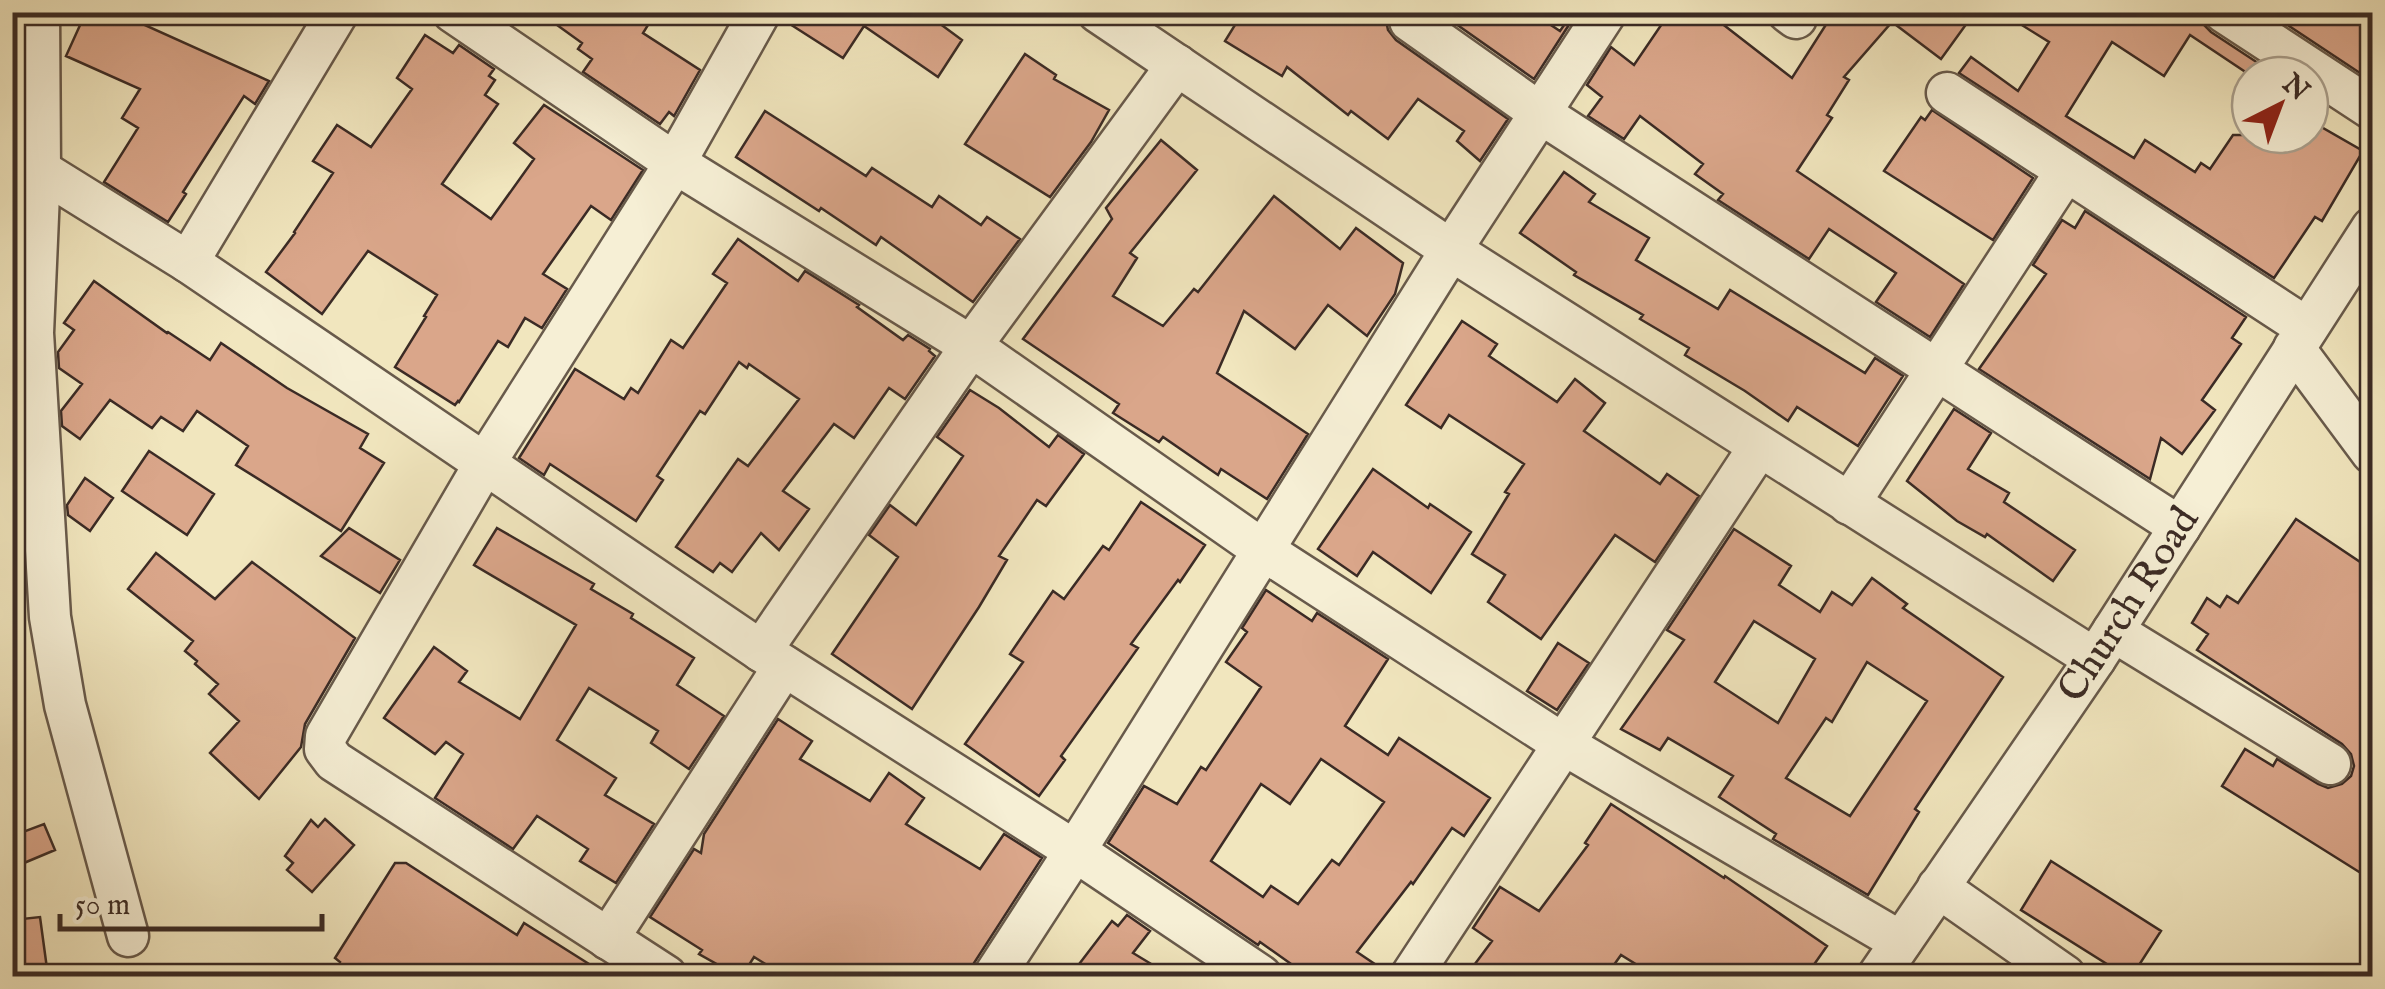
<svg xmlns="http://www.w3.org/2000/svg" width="2385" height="989" font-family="'IM FELL English',serif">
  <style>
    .building { fill: #daa68a; stroke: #3b2b25; stroke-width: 2.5; fill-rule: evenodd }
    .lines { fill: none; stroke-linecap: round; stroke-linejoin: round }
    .minor-casing { stroke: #685a4b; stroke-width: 45 }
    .minor { stroke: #f6efd5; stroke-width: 40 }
    .labels { text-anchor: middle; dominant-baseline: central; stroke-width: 9; stroke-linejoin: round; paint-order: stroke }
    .street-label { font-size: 40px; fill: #3b2b25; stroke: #f6efd5 }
  </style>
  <rect width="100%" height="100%" fill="#f1e6be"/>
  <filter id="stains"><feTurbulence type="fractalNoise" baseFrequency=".002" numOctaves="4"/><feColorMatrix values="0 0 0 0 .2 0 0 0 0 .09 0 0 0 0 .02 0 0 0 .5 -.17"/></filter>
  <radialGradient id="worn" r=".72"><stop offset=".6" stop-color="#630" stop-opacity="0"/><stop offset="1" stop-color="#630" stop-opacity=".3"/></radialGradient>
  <path class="building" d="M86,12H116L269,81L255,104L244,96L183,192L186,194L168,222L104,182L138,128L122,118L140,89L66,56Z
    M539,12H656L643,33L700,70L674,116L669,112L660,124L583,72L592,59L578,49L582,43Z
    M784,12H924L962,40L938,77L864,26L843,58L782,19Z
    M1243,12H1389L1386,20L1388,30L1396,40L1508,119L1480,161L1457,141L1464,131L1418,99L1388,139L1351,111L1348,115L1287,67L1282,76L1225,41Z
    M1439,12H1531L1560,31L1571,15L1574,17L1534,79Z
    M1670,12H1707L1792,78L1834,12H1975L1941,59L1892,22L1844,77L1849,80L1827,115L1832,118L1797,171L1964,284L1930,337L1876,302L1896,273L1829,229L1809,259L1718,200L1723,194L1695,174L1703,164L1640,116L1624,139L1588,116L1602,97L1587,85L1611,47L1634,65Z
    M2001,12H2201L2203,24L2211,32L2258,63L2250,75L2190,35L2164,76L2112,42L2066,116L2134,158L2145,140L2195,172L2201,163L2210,169L2233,135H2310L2316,124L2363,151L2322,221L2315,217L2274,278L1959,73L1971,57L2018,91L2049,42Z
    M2268,12H2372V81Z
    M425,35L453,53L459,45L494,69L489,76L495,80L485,95L498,104L442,184L491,219L534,159L514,143L544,105L643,170L611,220L591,206L543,274L567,289L542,328L525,318L508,347L498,341L459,402L458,401L455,405L395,367L426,317L424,316L437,295L368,251L322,314L266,272L295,233L294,232L333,173L313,161L337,125L371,147L412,89L397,78Z
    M1025,54L1056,75L1054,79L1109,110L1091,142L1050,197L965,144Z
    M1932,110L2033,178L1993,240L1884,171L1921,117L1925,120Z
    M765,111L866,176L872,168L932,207L939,196L981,225L987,217L1020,239L973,302L881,237L876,245L821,208L819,211L736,157Z
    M1161,140L1197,170L1130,253L1137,258L1113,296L1163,326L1194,289L1198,292L1274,196L1340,249L1356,228L1403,263L1395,294L1367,336L1328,305L1295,349L1244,311L1217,373L1308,434L1267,499L1221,469L1218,475L1163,437L1159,442L1113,413L1119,404L1023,339L1112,219L1106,208Z
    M1564,172L1595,194L1589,202L1649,238L1636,260L1718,309L1730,290L1865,373L1875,358L1903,376L1858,446L1797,407L1788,421L1745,391L1685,355L1689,348L1640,319L1643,315L1574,275L1576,272L1520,233Z
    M2085,211L2246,317L2232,338L2241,344L2202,400L2215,410L2182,454L2161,438L2150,479L1979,369L2046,274L2033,265L2062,220L2075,228Z
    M738,239L798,281L805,271L859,305L857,307L903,340L908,335L930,349L929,351L935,356L905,399L889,388L854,438L834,424L783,491L809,509L779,550L761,533L732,572L720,563L713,572L676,547L738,459L748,466L799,399L749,364L747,368L739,362L705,414L700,411L657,476L663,480L636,521L550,464L544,475L519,458L575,369L624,399L631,388L638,393L671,340L683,348L727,283L713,274Z
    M94,281L167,333L168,332L210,360L221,343L287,388L368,434L360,448L384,463L341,531L236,465L248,446L197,411L183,431L161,417L152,428L110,400L80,439L62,426L61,411L82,384L59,368L58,352L74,330L64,323Z
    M1462,321L1497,344L1489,356L1557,402L1575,379L1605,403L1584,431L1660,484L1667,474L1699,496L1655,562L1615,535L1541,639L1488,602L1505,575L1472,554L1509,494L1505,492L1524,464L1449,415L1441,428L1406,405Z
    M970,390L999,408L1049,447L1058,435L1084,454L1046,506L1037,500L999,556L1007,560L979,607L912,709L832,654L898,557L869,535L890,505L916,525L963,456L937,437Z
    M1954,409L1991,433L1968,469L2009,493L2004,502L2075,550L2053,581L1987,534L1985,537L1957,521L1907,481Z
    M149,451L214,494L187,535L122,491Z
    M12,469L18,474L22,546L12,556Z
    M1373,469L1428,508L1430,504L1471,532L1431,593L1373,552L1357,576L1318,549Z
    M85,478L113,498L90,531L68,515L67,505Z
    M1141,502L1205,545L1180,582L1178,580L1131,644L1138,648L1061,756L1065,760L1039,796L965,744L1023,662L1010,654L1053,591L1064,599L1103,546L1109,550Z
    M2296,519L2372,570V880L2222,786L2245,749L2273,766L2277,759L2318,784L2328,788L2342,784L2351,776L2354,766L2351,754L2342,744L2197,650L2208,634L2192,623L2207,598L2220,607L2227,596L2238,603Z
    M349,528L400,560L380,593L321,556Z
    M497,528L594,584L591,589L633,614L631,618L694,658L677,685L724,716L689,769L651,743L658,731L589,688L557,740L616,778L605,795L654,824L616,883L580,861L588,849L537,816L513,849L435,798L463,754L446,742L435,754L384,718L434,647L467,671L459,682L520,719L576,625L474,565Z
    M1734,529L1791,566L1779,585L1820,612L1832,592L1852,605L1872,578L1907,604L1903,608L2003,677L1915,809L1919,812L1868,895L1773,839L1776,834L1719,797L1733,776L1668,738L1660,750L1621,729L1684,640L1667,630ZM1754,621L1815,659L1778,723L1715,682ZM1867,662L1927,701L1850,816L1786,778L1826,718L1832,722Z
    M156,553L215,599L252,562L355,638L305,724L301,747L259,799L210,753L239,721L209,694L218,684L195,664L197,661L185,651L193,641L128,589Z
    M1266,590L1312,621L1317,613L1388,659L1345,726L1388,755L1399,738L1490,798L1464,836L1452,828L1413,884L1411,882L1357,952L1388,973V976H1308L1260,942L1258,945L1108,843L1144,786L1177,804L1201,767L1206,770L1261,687L1226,662L1247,632L1242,628ZM1321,759L1384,802L1339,865L1332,860L1298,904L1271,886L1263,897L1211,861L1261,784L1290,804Z
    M1558,643L1589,663L1557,710L1527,691Z
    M778,719L812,741L800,759L870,801L889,773L924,798L906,824L980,869L1004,834L1042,858L974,963L971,976H785L754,957L742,976H738L699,954L702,950L650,917L694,849L701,853L704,834Z
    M1611,804L1724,878L1725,876L1827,946L1806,976H1655L1621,955L1606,976H1466L1492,941L1473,928L1500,887L1539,911L1588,845L1585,843Z
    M325,819L354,845L312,892L287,870L293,863L285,856L311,820L318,827Z
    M44,824L55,850L12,868V836Z
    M2051,861L2161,931L2132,976H2126L2021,910Z
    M395,863H406L517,935L524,923L608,976H332L340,962L335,958Z
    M1127,915L1150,931L1133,953L1171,976H1070L1112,921L1118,926Z
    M40,917L48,976H12V920Z"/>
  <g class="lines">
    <g class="minor-casing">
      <g id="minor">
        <path d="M39,12L40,170L33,333L50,617L65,705L128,936"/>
        <path d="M453,12L675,163L971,346L1263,550L1563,744L1901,942"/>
        <path d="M1098,12L1451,250L2095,659"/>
        <path d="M1788,12L1796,18"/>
        <path d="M2224,12L2372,109"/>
        <path d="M1410,21L1540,113L2180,527"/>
        <path d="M1947,93L2307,328"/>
        <path d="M40,170L188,262L761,651L1075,851L1261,976"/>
        <path d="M188,262L338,12"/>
        <path d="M2294,348L2372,453"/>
        <path d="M1849,504L2066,171"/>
        <path d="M2113,631L2330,764"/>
        <path d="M761,651L971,346L1177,65"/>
        <path d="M1938,887L2065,976"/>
        <path d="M608,939L784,666"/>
        <path d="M666,976L334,761L325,749L326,736L485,463L675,163L760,12"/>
        <path d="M994,976L1075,851L1451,250L1606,12"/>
        <path d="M1411,976L1759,447"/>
        <path id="s1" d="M1878,976L2095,659L2372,228"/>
      </g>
    </g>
    <use href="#minor" class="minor"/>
  </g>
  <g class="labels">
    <g class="street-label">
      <text stroke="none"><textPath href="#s1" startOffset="448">Church Road</textPath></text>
    </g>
  </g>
  <rect width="2385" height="989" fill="none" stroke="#f1e6be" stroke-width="50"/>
  <rect x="15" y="15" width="2355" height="959" fill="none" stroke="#3b2b25" stroke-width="5"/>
  <rect x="25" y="25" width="2335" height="939" fill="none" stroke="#3b2b25" stroke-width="2.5"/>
  <g transform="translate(2280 105) rotate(42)"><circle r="48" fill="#f6efd5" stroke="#aba18f" stroke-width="2.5"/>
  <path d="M0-8L18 38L0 25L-18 38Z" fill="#8f2418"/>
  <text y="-15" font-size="28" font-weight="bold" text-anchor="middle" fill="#3b2b25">N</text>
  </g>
  <path d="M60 914v15h262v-15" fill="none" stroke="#3b2b25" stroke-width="5"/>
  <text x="75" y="914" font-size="30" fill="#3b2b25" stroke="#f6efd5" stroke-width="8" paint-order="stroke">50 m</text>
  <rect width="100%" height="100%" filter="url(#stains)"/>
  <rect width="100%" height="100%" fill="url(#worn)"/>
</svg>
